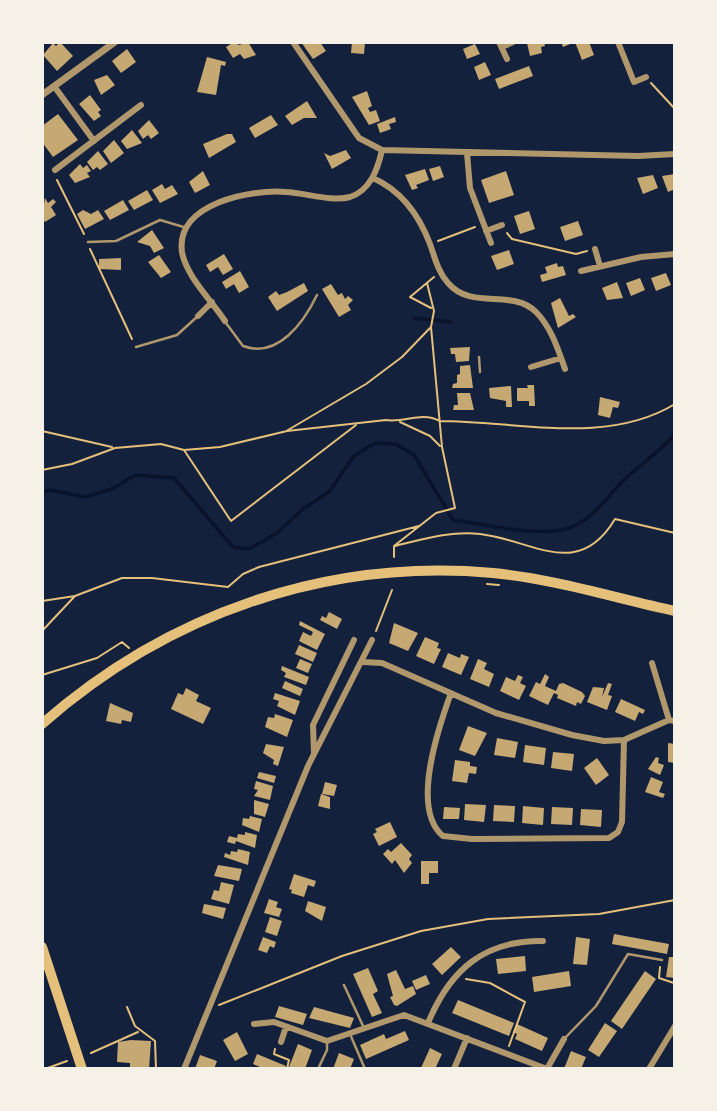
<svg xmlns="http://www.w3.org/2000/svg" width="717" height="1111" font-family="'Alegreya Sans',sans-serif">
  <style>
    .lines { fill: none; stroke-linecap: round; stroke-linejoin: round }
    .stream { stroke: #0b132b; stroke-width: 3.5 }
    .building { fill: #c6a872 }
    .path { stroke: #e5c07b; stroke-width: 2 }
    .service { stroke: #b1986c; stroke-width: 2.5 }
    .minor { stroke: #b1986c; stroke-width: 6 }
    .tertiary { stroke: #b1986c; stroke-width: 7 }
    .primary { stroke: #e5c07b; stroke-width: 10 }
  </style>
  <rect width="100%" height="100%" fill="#14213d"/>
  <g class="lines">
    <path class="stream" d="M414,318L451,322
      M42,492L50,490L86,497L114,488L135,475L174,478L233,547L249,549L277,533L303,509L329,492L354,456L375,443L396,444L414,455L453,520C485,524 536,537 566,529C590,523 607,497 623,481C640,464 659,453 675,434"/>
  </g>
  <path class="building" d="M60,42L73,56L57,71L43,55L53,43L56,46Z
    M234,42L239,45L248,42L256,55L244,59L240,54L233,58L226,47Z
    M301,42H320L326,51L313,59Z
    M352,42H365L364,54L351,53Z
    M544,42L545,46L541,47L542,53L530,56L527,43Z
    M561,42H589L594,55L582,60L575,42L563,47Z
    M475,44L480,54L467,59L463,49Z
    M127,49L136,62L121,73L112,61Z
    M207,57L226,62L225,66L221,65L216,95L197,92Z
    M485,62L491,75L479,80L474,67Z
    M529,66L533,76L499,89L495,79Z
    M107,75L115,85L101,95L94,80Z
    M367,91L372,106L368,108L370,112L376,110L380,121L369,125L352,97Z
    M90,95L101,110L98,112L101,116L94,121L79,104Z
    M307,101L317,118H304L292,125L285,116Z
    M58,114L78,140L53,157L42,142V126Z
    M271,115L278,125L255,138L249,128Z
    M395,117L396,122L389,124L391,129L380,133L377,124Z
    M149,120L159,133L151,139L148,135L143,139L138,131Z
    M132,130L142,143L127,149L121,141Z
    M227,134H232L236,142L209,158L203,144Z
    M114,140L124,153L111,163L103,151Z
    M346,150L351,158L332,169L324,153L330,156Z
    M98,151L108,164L100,170L97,167L93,170L87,162Z
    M80,164L83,168L87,165L91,171L87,173L90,177L75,183L69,175Z
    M440,166L444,177L433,181L429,169Z
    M425,169L429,180L416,185L418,188L412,190L405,175Z
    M203,171L210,185L195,193L189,182Z
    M506,171L514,195L489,203L481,180Z
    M675,174V189L668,192L662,176Z
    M653,175L658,188L643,194L637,178Z
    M162,184L165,189L172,185L178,194L160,203L152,190Z
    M147,190L153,200L134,210L128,201Z
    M45,198L48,203L53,199L56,202L51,207L56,215L45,222L42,217Z
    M123,200L129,210L110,220L104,211Z
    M83,210L91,214L98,210L104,219L85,229L77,214Z
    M529,211L535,229L520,234L514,216Z
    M578,221L583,235L565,241L560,227Z
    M152,230L164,248L154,253L150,246L137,242Z
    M509,250L514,264L497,270L491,256Z
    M224,254L233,269L223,275L218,267L210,272L206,265Z
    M159,255L171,272L161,278L148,262Z
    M121,258V270L99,269V259Z
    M557,263L558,267L563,266L566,275L542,282L540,275L547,273L545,267Z
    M240,271L249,287L239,293L234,284L226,289L222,282Z
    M666,273L671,285L656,291L651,278Z
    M640,278L645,290L631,296L626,283Z
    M617,282L623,298L607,300L602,288Z
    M304,283L308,291L277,311L268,297L276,291L279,295L287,292Z
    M331,284L338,295L342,293L345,299L348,296L353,300L348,305L351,310L339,317L322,289Z
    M560,298L569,316L573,314L576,317L558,328L551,303Z
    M470,347L469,361L456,362L455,354H451L450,348Z
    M470,365L473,388H452L453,384L457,383V375L460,374V366Z
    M527,385H534L535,406H529V401H517V388H528Z
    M511,386L512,407H506V401L490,398L489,388Z
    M457,393H470L474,410H453L454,405H458Z
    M600,397L620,402L618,408L613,407L610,418L598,415Z
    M329,612L342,619L337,629L320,620L322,616L326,618Z
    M300,621L325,634L317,650L299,641L303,632L311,636L313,632L299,625Z
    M394,623L418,633L408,651L389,643Z
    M425,637L439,643L437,648L441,649L434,664L416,656Z
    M299,645L317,653L313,662L295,654Z
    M448,653L460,658L461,654L469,657L461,675L442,667Z
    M300,659L312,664L308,673L296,668Z
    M478,659L487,663L484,669L494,674L489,687L470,679Z
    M282,666L309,677L306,685L284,677L286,673L281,670Z
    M545,674L549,677L545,686L556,691L559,684L563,683L582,692L585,696L581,704L577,702L576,706L557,698L558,695L554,693L548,705L529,696L536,682L540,684Z
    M518,675L523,677L520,683L526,686L519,700L500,691L506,677L515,681Z
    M285,681L303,689L300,696L282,688Z
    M608,683L612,684L608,695L612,696L607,710L587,702L593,687L604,688L602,697Z
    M186,688L199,695L196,701L211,708L203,724L171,709L178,693L183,695Z
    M275,693L300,701L295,715L277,706L279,701L273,699Z
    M621,699L645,710L643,714L639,712L635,721L615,712Z
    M110,703L133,713L131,722L122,720L121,724L106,721Z
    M275,714L293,720L287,737L265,727L268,717L274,718Z
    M468,726L487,733L475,756L459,750Z
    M497,738L518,742L515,758L494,755Z
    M668,743L675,744V763L668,762Z
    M266,744L284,747L278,766L273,764L274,760L263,753Z
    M525,745L546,748L544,765L523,762Z
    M553,752L574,754L572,771L551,768Z
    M656,757L659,758L658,763L664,765L660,775L648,769Z
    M597,758L609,775L596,785L584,768Z
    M455,760L470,762V766L477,767L476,774L469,773L467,783L452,781Z
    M259,772L276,776L274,783L257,778Z
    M651,777L663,782L659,792L665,794L663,798L645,792Z
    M256,781L273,786L270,800L254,796L258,790L254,789Z
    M325,782L337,785L334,796L322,794Z
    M321,794L330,797V809L318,806Z
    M254,800L269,804L265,817L254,814Z
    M465,804L486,805L484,822L464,820Z
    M494,805L515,806L514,822L493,821Z
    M523,806L544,808L543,825L522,823Z
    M444,807L460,808L459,819H443Z
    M552,807L573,808L572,825L551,824Z
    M581,809L602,810L601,827L580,825Z
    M250,816L262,819L259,832L242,825L243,818L249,819Z
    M390,822L397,837L379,846L373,834L377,832L375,829Z
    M245,832L257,835L255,848L236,841L235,844L227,842L229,836L237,838L238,834L245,835Z
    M401,843L412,855L409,859L412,863L404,873L395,860L392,864L383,854L388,849L391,852Z
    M238,849L250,852L248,865L224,857L225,853L230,855L231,851L237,852Z
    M421,861H438V873H429V884H421Z
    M218,865L242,869L239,881L214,876Z
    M294,874L316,881L314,887L308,885L304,897L291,893L292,890L289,889Z
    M221,882L234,885L229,904L211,899L214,890L219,891Z
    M269,899L278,902L276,907L282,909L279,917L264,913Z
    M308,901L326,907L322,921L305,911Z
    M204,904L226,908L223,919L202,913Z
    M270,917L282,921L277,936L265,932Z
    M614,934L669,944L667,954L612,944Z
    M263,937L276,942L274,948L270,946L267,953L258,950Z
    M576,937L590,939L587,965L573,964Z
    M451,947L461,957L442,975L432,964Z
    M525,956L526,971L498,974L496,959Z
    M669,957H675V978L666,977Z
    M368,968L378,991L373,994L382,1013L372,1017L353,974Z
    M396,970L405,989L413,986L416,994L397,1006L394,1005L390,997L393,996L387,974Z
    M569,971L571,986L534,992L532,977Z
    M645,971L656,979L622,1029L611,1021Z
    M426,975L430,984L416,990L412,981Z
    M458,1000L514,1023L509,1036L452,1013Z
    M279,1006L307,1014L303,1025L275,1017Z
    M314,1007L354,1018L350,1028L309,1018Z
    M605,1023L617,1031L599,1057L588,1050Z
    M517,1024L548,1038L542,1051L515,1039L517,1034L513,1032Z
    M405,1031L409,1040L366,1059L360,1045L384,1034L386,1039Z
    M237,1032L248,1054L235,1061L223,1040Z
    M131,1040L151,1041L149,1069H130V1063L117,1062L118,1042Z
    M298,1044L312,1050L305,1069L289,1067Z
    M430,1048L442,1054L435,1069H423L421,1068Z
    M571,1051L586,1057L581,1069H564Z
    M339,1053L354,1059L350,1069H333Z
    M257,1054L286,1066L285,1069H265L253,1064Z
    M200,1055L217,1061L214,1069H195Z"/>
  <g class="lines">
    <path class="path" d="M651,83L675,109
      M57,180L84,234
      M507,233L512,239L576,254L587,251
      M438,241L475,227
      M90,249L132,339
      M431,308L410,297L434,277
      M400,422L430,436L440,446
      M288,430L366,384L402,357L430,328
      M42,431L112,447
      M184,450L231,521L356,425
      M42,470L72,464L115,448L161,444L184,450L220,447L287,431L386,420C405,423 421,411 440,421C516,421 606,446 675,404
      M395,546C424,539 450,531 480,534C533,540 578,581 615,519L675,533
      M394,557V546L436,513L455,508L442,447L431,327L434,311L427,283
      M487,584L499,585
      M42,601L75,596L122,578H152L228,587L243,574L259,567L419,526
      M42,631L75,596
      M376,631L392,590
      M42,675L97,658L122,642L129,648
      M660,967L659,978L674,983L675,980
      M466,979L490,983L525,1002L509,1046
      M219,1005L342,956L421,931L488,919L599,914L675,900
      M127,1007L135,1026L155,1041L156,1069
      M275,1049L274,1054L289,1060L287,1069
      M91,1053L138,1032
      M45,1069L67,1061"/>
    <path class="service" d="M88,242L116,241L160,220L187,228
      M226,323L243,346C278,359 304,322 317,295
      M136,347L177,335L198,316
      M479,357L480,372
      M344,985L364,1028
      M350,1034L365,1069
      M564,1039L596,1006L628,954L662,960
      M318,1069L327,1050V1041"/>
    <path class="minor" d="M293,42L359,138L382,150L638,156L675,154
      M499,42L507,59
      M618,42L634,82L646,77
      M502,47L513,42
      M54,86L94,141
      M467,153L470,188L491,243
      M55,170L141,105
      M373,178C402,191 419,215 430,244C435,258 438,272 448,283C472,311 512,288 536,312C551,327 558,349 565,369
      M486,231L502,225
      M595,249L600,266
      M581,271L641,257L675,254
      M198,316L212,302
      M225,321C212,301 186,276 182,252C175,203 252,189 286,192C306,193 332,202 350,197C371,190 378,168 382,150
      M531,367L561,358
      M363,662L382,663L496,713L572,735L604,741L624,740L669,720L675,721
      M652,663L669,720
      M451,693C439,726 410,809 443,836L472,839L609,838L618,832L622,822L624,740
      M314,753L313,725L354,640
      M428,1023C450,970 484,940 543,941
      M254,1024L274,1022L327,1041L404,1015L547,1069
      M281,1042L286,1027
      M548,1067L564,1039
      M184,1069L308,766L372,640
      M454,1069L467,1038
      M649,1069L675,1026"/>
    <path class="tertiary" d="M42,95L115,42"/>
    <path class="primary" d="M42,724C167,614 326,558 493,573C555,579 615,598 675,611
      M42,947L82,1069"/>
  </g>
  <rect width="717" height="1111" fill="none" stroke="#f6f1e7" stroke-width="88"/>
</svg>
